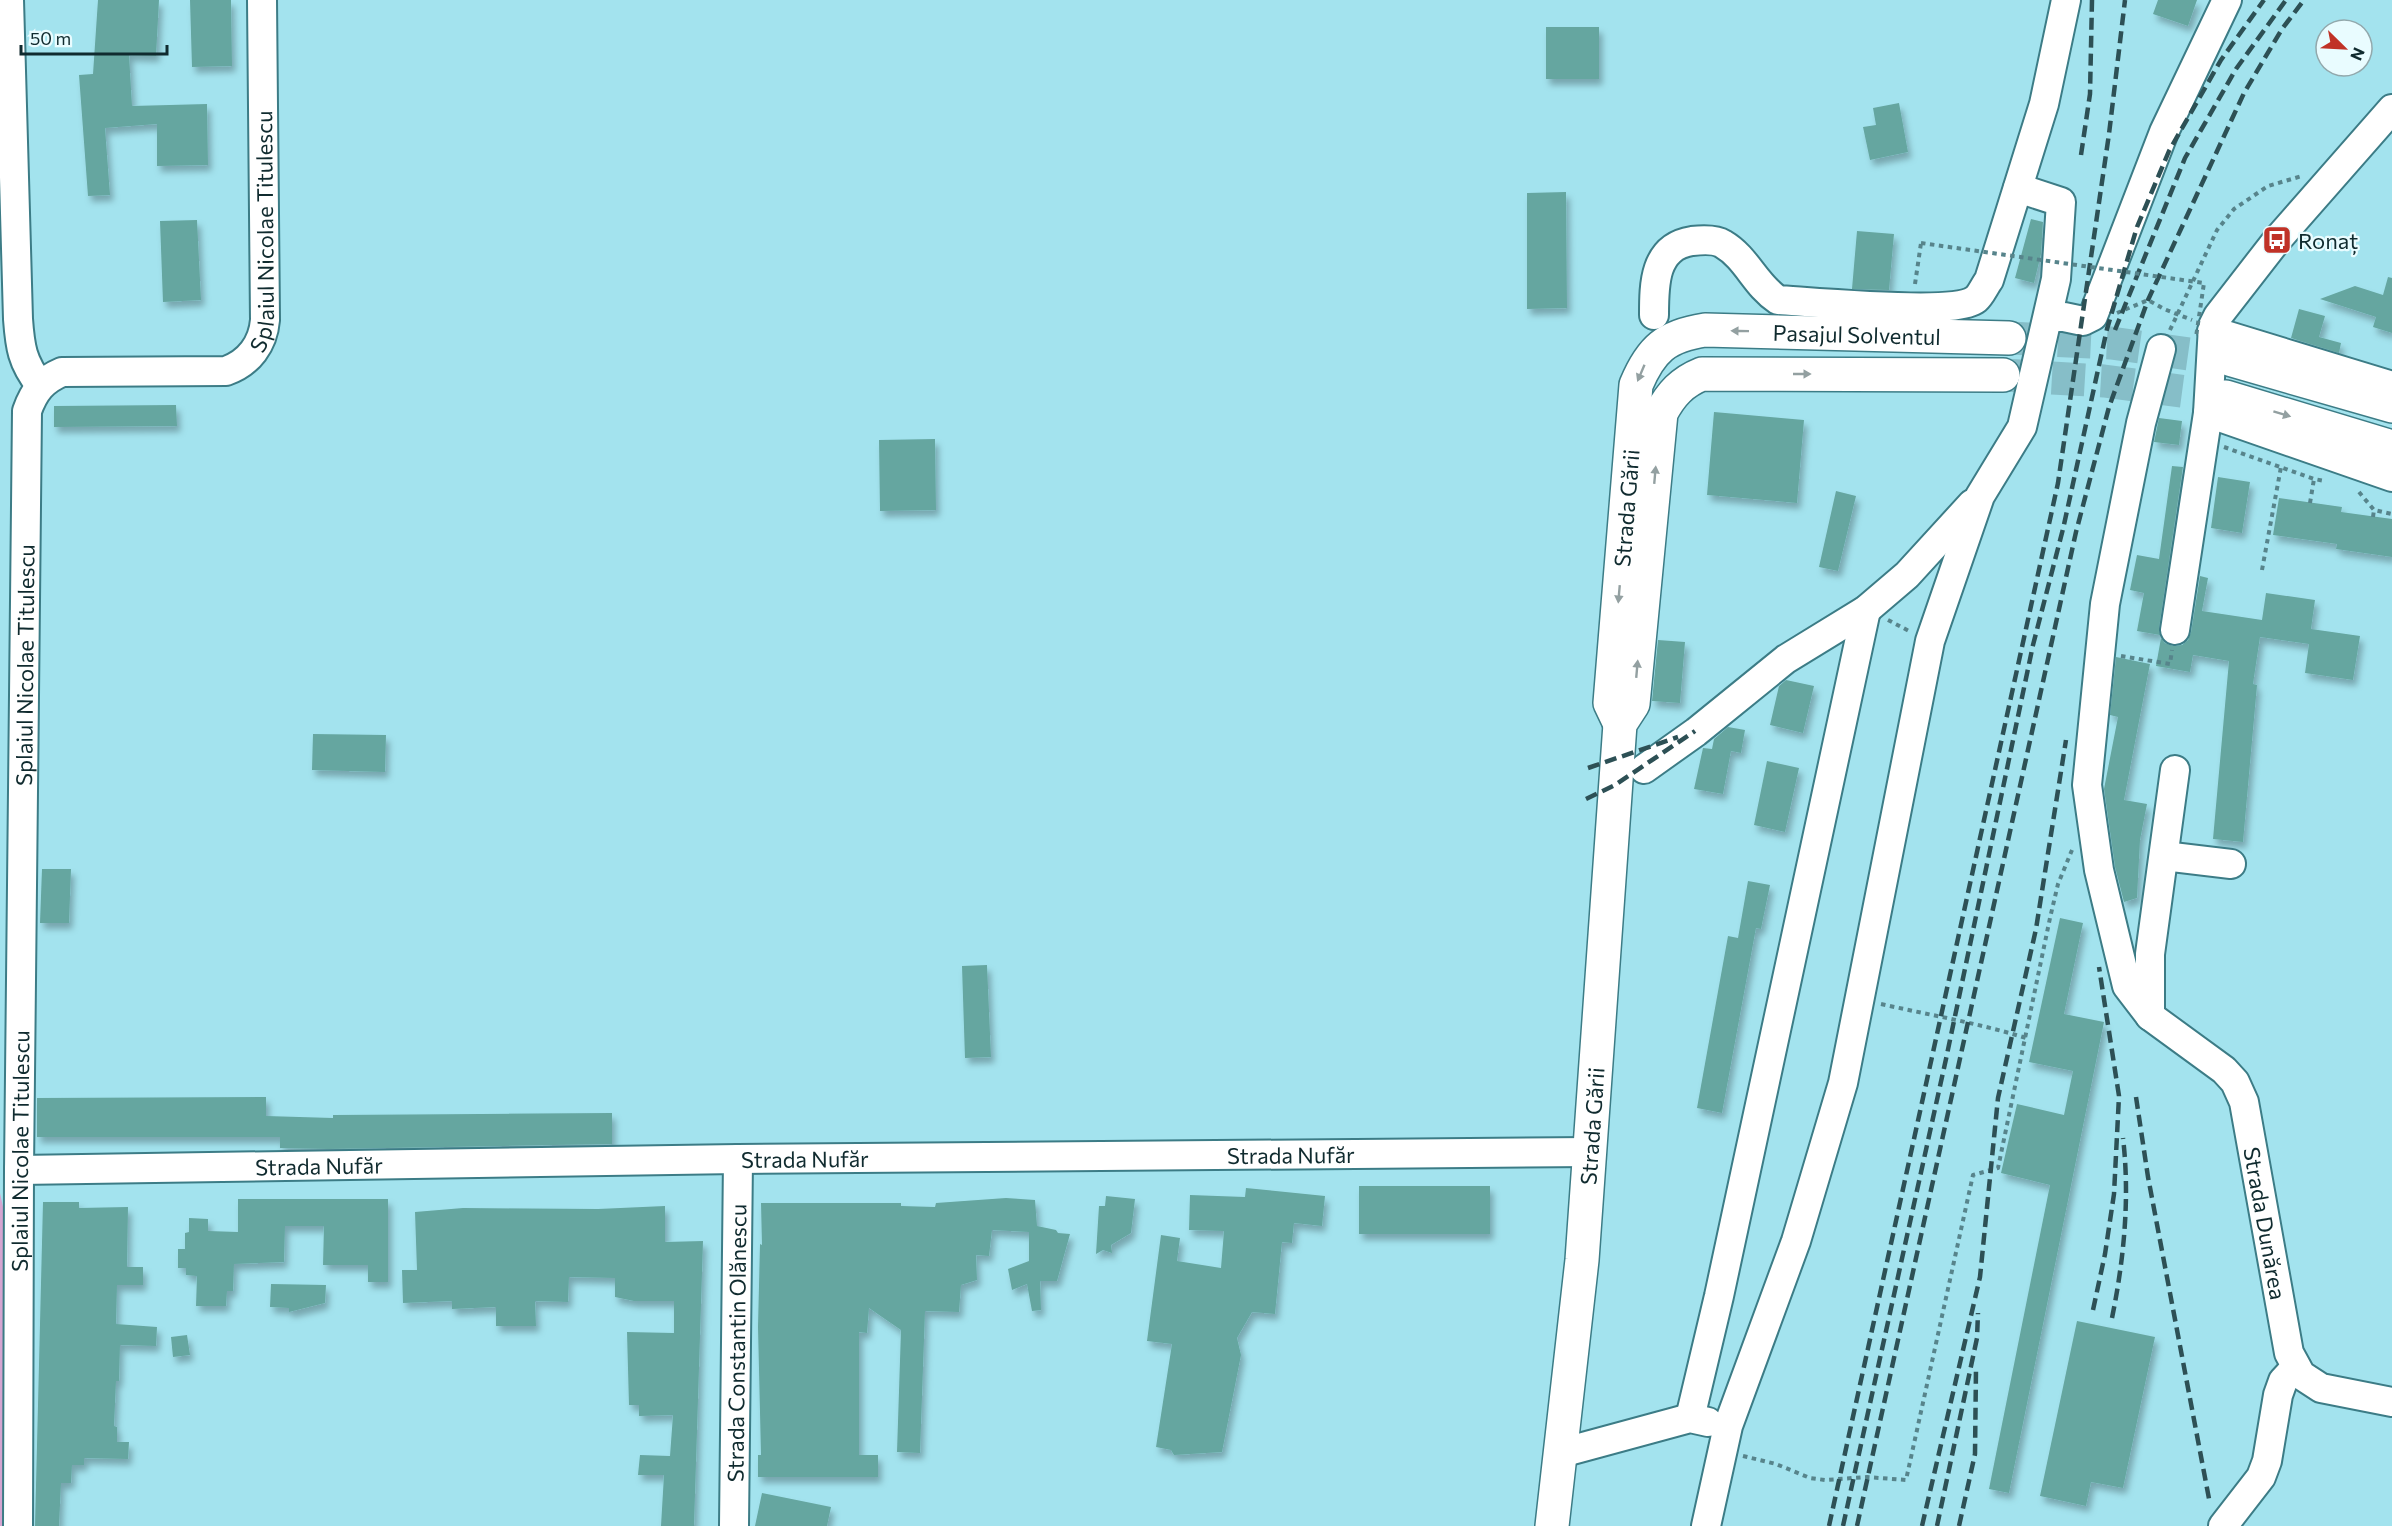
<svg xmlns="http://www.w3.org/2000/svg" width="2392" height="1526" font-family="Commissioner,sans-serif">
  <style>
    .green { fill: #d5a5d1 }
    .building { fill: #65a6a0; filter: url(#shadow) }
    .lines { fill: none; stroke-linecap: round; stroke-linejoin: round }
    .major-tunnel { stroke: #86bec8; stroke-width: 33; stroke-dasharray: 33 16; stroke-linecap: butt }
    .minor-casing { stroke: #3c7c86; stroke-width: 32 }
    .major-casing { stroke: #3c7c86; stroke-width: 36 }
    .path { stroke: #57848b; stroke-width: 4; stroke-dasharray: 4.5 4.5; stroke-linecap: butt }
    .minor { stroke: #fff; stroke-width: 28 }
    .major { stroke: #fff; stroke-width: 33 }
    .rail { stroke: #2d5055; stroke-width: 4.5; stroke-dasharray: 12 6; stroke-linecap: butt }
    .path-bridge { stroke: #57848b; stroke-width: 4; stroke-dasharray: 4.5 4.5; stroke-linecap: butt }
    .oneway { fill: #93a0a1 }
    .labels { text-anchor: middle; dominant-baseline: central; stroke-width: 4.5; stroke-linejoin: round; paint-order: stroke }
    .street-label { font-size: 22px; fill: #102b2f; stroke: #e9fcff }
    .poi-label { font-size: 22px; fill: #102b2f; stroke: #e9fcff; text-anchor: start }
  </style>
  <defs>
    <filter id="shadow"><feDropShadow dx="3.5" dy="6" stdDeviation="3" flood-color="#0004"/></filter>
  </defs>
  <rect width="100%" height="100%" fill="#a3e3ee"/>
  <path class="green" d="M0,1193L8,1230L4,1526H0Z"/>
  <path class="building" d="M98,0H159L156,56L129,55L132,106L207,104L208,165L157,166V124L105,128L110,195L88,196L79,75L93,74Z
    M190,0H231L232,66L192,67Z
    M2158,0H2197L2188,26L2153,14Z
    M1546,27H1599V79H1546Z
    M1899,103L1908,152L1870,160L1863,127L1876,125L1873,108Z
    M1566,192L1567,308L1527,309V193Z
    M2031,219L2043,222L2041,254L2034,283L2015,278Z
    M197,220L201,300L163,302L160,221Z
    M1857,231L1894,234L1889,290L1852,289Z
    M2388,277L2392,278V333L2373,327L2376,317L2320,299L2355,286L2383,295Z
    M2299,309L2325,316L2319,337L2341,343L2339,353L2291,338Z
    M176,405L177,426L54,427V406Z
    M1714,412L1804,420L1797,503L1707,495Z
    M2159,418L2182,421L2179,445L2154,442Z
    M935,439L936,510L880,511L879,440Z
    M2172,466L2183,467L2159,628L2160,635L2137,631L2144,593L2130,590L2137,555L2159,559Z
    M2218,477L2250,482L2242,533L2211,528Z
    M1836,491L1856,496L1838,571L1819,567Z
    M2279,498L2342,507L2341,512L2392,519V557L2336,549L2337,544L2273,535Z
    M2200,576L2208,578L2202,611L2262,620L2266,593L2315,600L2311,629L2360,636L2353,680L2305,673L2309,644L2260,637L2253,684L2257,685L2243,842L2213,839L2229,661L2193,655L2190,672L2156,666L2161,638L2165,643L2173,646L2182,645L2188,640L2191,632Z
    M1658,640L1685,642L1680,703L1652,701Z
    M2116,657L2150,664L2124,800L2147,804L2140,840L2137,898L2124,902L2115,867L2104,789L2118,717L2110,715Z
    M1786,680L1814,686L1803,733L1770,725L1779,686Z
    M1728,727L1745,730L1741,753L1731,751L1723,794L1694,789L1703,748L1712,749L1714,739Z
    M313,734L386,735L385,772L312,770Z
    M1767,761L1799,768L1785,832L1754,825Z
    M42,869H71L69,923H40Z
    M1748,881L1770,885L1761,929L1756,928L1722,1113L1697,1108L1728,936L1738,938Z
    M2060,918L2083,923L2064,1014L2104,1022L2009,1493L1989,1489L2050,1185L2001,1173L2017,1104L2064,1115L2073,1071L2029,1062Z
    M987,965L991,1057L965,1058L962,966Z
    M266,1097V1116L333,1118V1115L612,1113V1144L329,1149L280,1148V1137H37V1098Z
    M1359,1186H1490V1234H1359Z
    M1246,1188L1325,1196L1322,1226L1294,1223L1292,1243L1282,1242L1275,1314L1252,1312L1237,1338L1241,1355L1222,1452L1174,1455L1171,1450L1156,1447L1172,1344L1147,1341L1161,1235L1180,1238L1177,1261L1221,1268L1224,1231L1189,1230L1190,1195L1245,1197Z
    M1106,1196L1135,1199L1131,1233L1111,1245L1112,1253L1103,1250L1096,1254L1099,1206H1105Z
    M1006,1198L1035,1200L1037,1226L1056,1230L1058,1233L1070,1234L1057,1281H1040L1041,1310L1032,1311L1027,1284L1012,1290L1008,1269L1029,1261V1232L992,1230L989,1256L976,1255L977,1280L961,1285L959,1312L925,1311L920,1453L897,1452L901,1330L869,1308L867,1333L859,1332V1455H878V1477H758V1455H761L758,1327L760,1244L762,1245L761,1203H901V1206L935,1207L936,1203Z
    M238,1199H388V1282H368V1265H323L324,1226H285L284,1262L234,1264L233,1291H227L226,1306H196L197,1276L186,1275V1268H178V1249H185V1233L189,1232V1218L208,1219V1231L238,1232Z
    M43,1202H79V1208L128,1207L127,1267H143V1285H117L116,1324L157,1327L156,1346L120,1345L119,1381H116L114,1426L117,1427V1442H129L128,1459L84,1458V1465H72L71,1483H61L59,1526H35Z
    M665,1206V1242L703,1241L694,1526H661L664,1475H638L640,1455L670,1456L673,1415L639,1416V1405H629L627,1332L674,1333V1301H634L615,1297V1278L569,1277L568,1302L535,1301L536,1326H496V1307L452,1309V1301L403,1303L402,1270H417L415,1212L463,1208L598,1209Z
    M271,1284L326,1285L325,1303L289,1312V1308L270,1307Z
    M2077,1321L2155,1337L2123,1488L2091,1482L2086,1506L2040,1496Z
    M187,1335L190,1355L173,1357L171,1337Z
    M762,1493L831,1507L827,1526H755Z"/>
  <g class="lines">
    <path class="major-tunnel" d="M2009,338L2111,343L2232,360
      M2003,375L2104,381L2226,397"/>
    <g class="minor-casing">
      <g id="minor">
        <path d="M9,0L18,319C20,347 22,362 40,385"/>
        <path d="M1654,315C1654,284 1654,247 1692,241C1701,240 1715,239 1723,244C1747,258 1755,285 1778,300C1812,302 1955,316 1976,299C1981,295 1985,285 1989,280L2044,104L2066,0"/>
        <path d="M2049,317H2064L2083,321L2093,316L2164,132L2227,0"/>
        <path d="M2212,331L2392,386"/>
        <path id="s1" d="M2161,349L2141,423L2105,604L2087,785L2099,870L2127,986L2150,1016L2224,1070L2235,1082L2244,1102L2289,1353L2301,1375L2321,1388L2392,1402"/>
        <path d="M2208,413L2392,477"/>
        <path d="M2175,630L2208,413L2213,326L2218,316L2277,240L2392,109"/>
        <path d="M1644,769L1696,732L1786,659L1866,610L1907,575L1972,504"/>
        <path d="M2164,856L2231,864"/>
        <path d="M2150,1016V954L2175,770"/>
        <path id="s2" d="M19,1170L738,1159L1591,1152"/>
        <path d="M1690,1418L1719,1296L1866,610"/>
        <path d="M1561,1453L1690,1418L1708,1422"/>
        <path id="s3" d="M18,1526L19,1170L27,411C34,391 43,380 62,372L226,371C249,363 263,344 265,320L262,0"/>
        <path id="s4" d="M734,1526L738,1159"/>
        <path d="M1706,1526L1728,1426L1796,1241L1843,1083L1930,641L1980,496L2022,427L2056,279L2061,202L2018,188"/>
        <path d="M2223,1526L2261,1477L2267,1461L2278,1395L2283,1381L2296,1367"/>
      </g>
    </g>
    <g class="major-casing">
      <g id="major">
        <path d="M2232,360L2392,406"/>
        <path d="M2226,397L2392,447"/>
        <path id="s5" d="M1620,724L1610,703L1636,385C1651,349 1666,336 1705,330L2009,338"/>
        <path id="s6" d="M1552,1526L1582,1260L1620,724L1633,704L1661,413C1671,394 1682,382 1702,374L2003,375"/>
      </g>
    </g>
    <path class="path" d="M1915,284L1921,243
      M2117,313L2148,300L2164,309L2192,320
      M2170,330L2217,230L2234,209L2268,186L2302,176
      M2224,447L2314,479L2325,481
      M2359,492L2374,510L2392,514
      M2310,503L2314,479
      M2373,517L2374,510
      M2262,570L2281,467
      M1888,620L1911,632
      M2121,656L2170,664L2172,650
      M1881,1004C1930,1015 1978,1023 2026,1038
      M1743,1456L1776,1464L1810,1478L1825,1480L1867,1477L1906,1480L1973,1175L1998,1168L2050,918L2058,884L2072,850"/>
    <use href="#minor" class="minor"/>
    <use href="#major" class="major"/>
    <path class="rail" d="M2081,155L2090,94L2092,0
      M2115,330L2185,158L2236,69L2286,0
      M1588,768L1678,737
      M1586,799L1615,785L1695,731
      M2136,1097L2148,1177L2210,1504
      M2093,1310L2105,1254L2114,1194L2119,1096L2099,967
      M2112,1318C2124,1259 2130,1198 2123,1138
      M1829,1526L2058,483L2109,134L2125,0
      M1843,1526L1946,1059L2033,645L2063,529L2107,329L2137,227L2169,151L2221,60L2264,0
      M1857,1526L2076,532L2109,407L2148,300L2244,93L2282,29L2304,0
      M1922,1526L1980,1277L1998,1098L2036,929L2066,740
      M1937,1526L1977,1338L1978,1313
      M1959,1526L1975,1454L1976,1368"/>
    <path class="path-bridge" d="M1921,243L2204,283L2196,337"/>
  </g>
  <defs><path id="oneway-solid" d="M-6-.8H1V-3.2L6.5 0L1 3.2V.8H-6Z" transform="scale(1.5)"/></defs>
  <g class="oneway">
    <use href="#oneway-solid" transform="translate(1740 331) rotate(-179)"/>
    <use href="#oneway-solid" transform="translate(1641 373) rotate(113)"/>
    <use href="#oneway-solid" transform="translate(1802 374)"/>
    <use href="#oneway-solid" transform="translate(2282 414) rotate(17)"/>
    <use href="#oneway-solid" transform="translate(1655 475) rotate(-85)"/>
    <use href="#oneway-solid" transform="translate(1619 594) rotate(95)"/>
    <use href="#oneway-solid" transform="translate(1637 669) rotate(-85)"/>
  </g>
  <defs>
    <g id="bus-square" transform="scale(1.5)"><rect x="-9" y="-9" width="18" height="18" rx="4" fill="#c03227" stroke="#e9fcff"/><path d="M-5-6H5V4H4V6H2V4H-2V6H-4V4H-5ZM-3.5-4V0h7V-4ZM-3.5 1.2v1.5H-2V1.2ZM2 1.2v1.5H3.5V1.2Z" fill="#fff"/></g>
  </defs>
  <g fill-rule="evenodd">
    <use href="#bus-square" x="2277" y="240"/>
  </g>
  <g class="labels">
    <g class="street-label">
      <text stroke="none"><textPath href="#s3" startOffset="1490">Splaiul Nicolae Titulescu</textPath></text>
      <text stroke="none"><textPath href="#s5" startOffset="588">Pasajul Solventul</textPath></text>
      <text stroke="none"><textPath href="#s5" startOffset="219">Strada Gării</textPath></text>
      <text stroke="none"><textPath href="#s3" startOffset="861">Splaiul Nicolae Titulescu</textPath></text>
      <text stroke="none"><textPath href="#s6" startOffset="402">Strada Gării</textPath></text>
      <text stroke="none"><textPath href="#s3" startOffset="375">Splaiul Nicolae Titulescu</textPath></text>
      <text stroke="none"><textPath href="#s2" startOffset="1272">Strada Nufăr</textPath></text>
      <text stroke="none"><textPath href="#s2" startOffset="786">Strada Nufăr</textPath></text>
      <text stroke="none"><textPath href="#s2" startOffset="300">Strada Nufăr</textPath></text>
      <text stroke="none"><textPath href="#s1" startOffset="939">Strada Dunărea</textPath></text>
      <text stroke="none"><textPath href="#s4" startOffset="183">Strada Constantin Olănescu</textPath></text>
    </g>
    <g class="poi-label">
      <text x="2298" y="240">Ronaț</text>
    </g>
  </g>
  <g transform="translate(2344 48) rotate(114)"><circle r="28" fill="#e9fcff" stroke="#92a8ac" stroke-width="1.5"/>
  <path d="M0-4.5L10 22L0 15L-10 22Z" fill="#c03227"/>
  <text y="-9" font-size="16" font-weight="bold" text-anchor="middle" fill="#102b2f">N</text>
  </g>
  <path d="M21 45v9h146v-9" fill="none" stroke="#102b2f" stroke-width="3"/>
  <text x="30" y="45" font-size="18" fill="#102b2f" stroke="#e9fcff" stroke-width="4.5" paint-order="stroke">50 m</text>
</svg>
